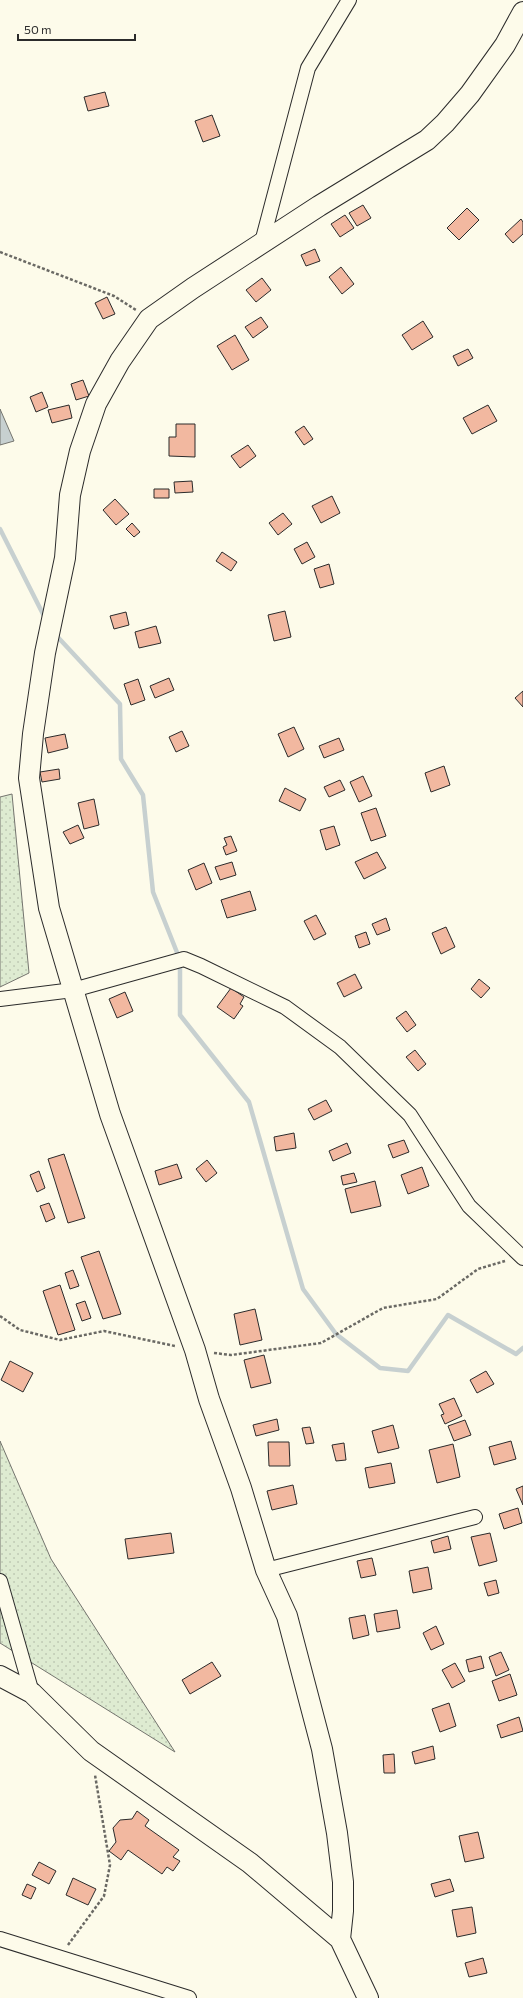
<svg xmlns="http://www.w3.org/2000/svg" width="523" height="1998" font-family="Commissioner,sans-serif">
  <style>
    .grass { fill: url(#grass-dots); stroke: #74746e }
    .water { fill: #c7d0d0; stroke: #74746e }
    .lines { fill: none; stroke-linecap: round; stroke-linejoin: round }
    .stream { stroke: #c7d0d0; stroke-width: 4.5 }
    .building { fill: #f2b8a0; stroke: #2b2b2b }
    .street-casing { stroke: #2b2b2b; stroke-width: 16 }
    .secondary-casing { stroke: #2b2b2b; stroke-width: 22 }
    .path { stroke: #6a6964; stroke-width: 2.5; stroke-dasharray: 3 2; stroke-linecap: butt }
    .street { stroke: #fdfbea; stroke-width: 14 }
    .secondary { stroke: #fdfbea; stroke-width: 20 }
  </style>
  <defs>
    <pattern id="grass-dots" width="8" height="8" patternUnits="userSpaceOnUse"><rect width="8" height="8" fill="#deebd1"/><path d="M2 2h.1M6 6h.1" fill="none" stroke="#bfcab4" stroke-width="1.8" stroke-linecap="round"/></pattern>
  </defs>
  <rect width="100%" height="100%" fill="#fdfbea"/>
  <path class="grass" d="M12,794L29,973L0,987V797Z
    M0,1441L51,1559L175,1752L0,1643Z"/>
  <path class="water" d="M0,409L14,441L0,445Z"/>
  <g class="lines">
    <path class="stream" d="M0,529L45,618
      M54,633L120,704L121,759L143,795L153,892L180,960V1015L249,1102L303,1289L336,1334L380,1368L408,1371L448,1315L516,1354L523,1348"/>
  </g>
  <path class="building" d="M105,92L109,106L88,111L84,97Z
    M212,115L220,136L203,142L195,121Z
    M363,205L371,218L357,226L349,213Z
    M467,208L479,220L459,240L447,228Z
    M345,215L354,228L340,237L331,224Z
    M521,219L523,222V234L513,243L505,234Z
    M315,249L320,261L306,266L301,255Z
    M341,267L354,284L342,294L329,277Z
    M262,278L271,290L256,302L246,290Z
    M107,297L115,314L103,319L95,303Z
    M261,317L268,327L253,338L245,327Z
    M423,321L433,337L412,350L402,335Z
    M235,335L249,360L232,370L217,346Z
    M468,349L473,358L458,366L453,356Z
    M83,380L89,396L76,400L71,384Z
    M42,392L48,407L36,412L30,397Z
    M69,405L72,418L52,423L48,410Z
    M488,405L497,421L472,434L463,418Z
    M176,424H195V457L169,456V437H176Z
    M304,426L313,439L304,445L295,432Z
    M248,445L256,456L240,468L231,456Z
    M192,481L193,492L175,493L174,482Z
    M154,489H169V498H154Z
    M332,496L340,513L321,523L312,506Z
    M115,499L129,514L116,525L103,510Z
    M283,513L292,524L278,535L269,523Z
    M132,523L140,532L134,537L126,529Z
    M307,542L315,557L302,564L294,549Z
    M222,552L237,562L231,571L216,561Z
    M329,564L334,584L320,588L314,569Z
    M285,611L291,637L274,641L268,615Z
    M126,612L129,625L114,629L110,616Z
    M156,626L161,643L139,648L135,632Z
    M169,678L174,690L155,698L150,686Z
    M138,679L145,700L131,705L124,684Z
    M523,691V707L515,698Z
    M294,727L304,749L288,757L278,734Z
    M182,731L189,746L176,752L169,737Z
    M65,734L68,748L48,753L45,738Z
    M339,738L344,750L324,758L319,746Z
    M444,766L450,785L431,792L425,773Z
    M59,769L60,779L42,782L40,772Z
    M363,776L372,796L359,802L350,782Z
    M340,780L345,790L329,797L324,787Z
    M285,788L306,799L300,811L279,801Z
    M94,799L99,825L84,829L78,803Z
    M376,808L386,836L371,841L361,813Z
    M78,825L84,838L70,844L63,832Z
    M334,826L340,845L326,850L320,830Z
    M231,836L237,851L226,855L223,847L227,845L224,838Z
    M377,852L386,868L364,879L355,862Z
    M232,862L236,875L220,880L215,867Z
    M204,863L212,883L196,890L188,870Z
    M250,891L256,910L227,918L221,900Z
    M316,915L326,934L314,940L304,921Z
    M386,918L390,930L377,935L372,924Z
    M446,927L455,947L441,954L432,933Z
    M366,932L370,944L359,948L355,936Z
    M355,974L362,988L344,997L337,983Z
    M479,979L490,988L481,998L471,989Z
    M231,988L244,997L240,1004L243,1006L234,1019L217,1007Z
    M125,992L133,1011L117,1018L109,999Z
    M406,1011L416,1025L407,1032L396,1018Z
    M415,1050L426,1064L418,1071L406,1057Z
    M326,1100L332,1111L314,1120L308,1109Z
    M294,1133L296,1148L276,1151L274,1137Z
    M404,1140L409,1152L393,1158L388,1145Z
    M347,1143L351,1153L333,1161L329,1151Z
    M64,1154L85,1218L68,1223L48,1159Z
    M207,1160L217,1173L206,1182L196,1169Z
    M177,1164L182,1178L159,1185L155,1171Z
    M422,1167L429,1186L408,1194L401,1175Z
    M39,1171L45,1188L37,1192L30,1175Z
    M354,1173L357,1182L343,1185L341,1176Z
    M375,1181L381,1206L351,1213L345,1189Z
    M49,1203L55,1218L46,1222L40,1206Z
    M99,1251L121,1314L103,1319L81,1257Z
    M73,1270L79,1286L70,1289L65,1273Z
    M60,1285L75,1330L58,1335L43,1291Z
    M85,1301L91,1318L82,1321L76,1304Z
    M255,1309L262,1340L240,1345L234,1314Z
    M264,1355L271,1383L251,1388L244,1360Z
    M10,1361L33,1373L23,1392L1,1380Z
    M486,1371L494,1384L477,1393L470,1380Z
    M454,1398L462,1416L445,1424L441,1415L444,1414L439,1404Z
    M277,1419L279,1430L256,1436L253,1425Z
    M465,1420L471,1435L454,1441L448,1426Z
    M393,1425L399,1448L378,1453L372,1431Z
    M310,1427L314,1443L306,1444L302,1428Z
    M511,1441L516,1459L494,1465L489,1447Z
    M268,1442H289L290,1466H269Z
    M344,1443L346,1460L336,1461L332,1445Z
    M453,1444L460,1477L437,1483L429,1450Z
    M391,1463L395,1483L369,1488L365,1468Z
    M293,1485L297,1504L272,1510L267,1491Z
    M523,1486V1505L516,1489Z
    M518,1508L522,1523L504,1529L499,1514Z
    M171,1533L174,1553L128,1559L125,1539Z
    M490,1533L497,1561L479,1566L471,1537Z
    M448,1536L451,1549L434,1553L431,1541Z
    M372,1558L376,1575L361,1578L357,1561Z
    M428,1567L432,1589L413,1593L409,1571Z
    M496,1580L499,1593L488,1596L484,1583Z
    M397,1610L400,1628L377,1632L374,1614Z
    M365,1615L369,1635L353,1639L349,1618Z
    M436,1626L444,1644L431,1650L423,1633Z
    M501,1652L509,1670L496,1676L489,1657Z
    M481,1656L484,1668L469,1672L466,1660Z
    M212,1662L221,1676L190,1694L182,1680Z
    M455,1663L465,1681L452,1688L442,1670Z
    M510,1674L517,1695L499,1701L492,1681Z
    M449,1703L456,1726L440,1732L432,1709Z
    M519,1717L523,1731L501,1738L497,1725Z
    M433,1746L435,1759L415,1764L412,1752Z
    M394,1754L395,1773H384L383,1755Z
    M137,1811L149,1820L145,1826L179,1850L173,1857L180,1861L173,1871L167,1867L162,1874L128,1850L121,1860L109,1851L116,1842L113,1828L120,1820L132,1819Z
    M478,1832L484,1858L465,1862L459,1836Z
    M39,1862L56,1871L49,1884L32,1875Z
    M73,1878L96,1889L88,1905L66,1895Z
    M450,1879L454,1891L435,1897L431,1884Z
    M27,1884L36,1888L31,1899L22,1895Z
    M472,1907L476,1933L457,1937L452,1910Z
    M483,1958L487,1973L469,1977L465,1963Z"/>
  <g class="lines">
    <g class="street-casing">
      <path id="street" d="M261,246L308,68L349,0
        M0,999L73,990L184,959L201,966L285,1007L340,1047L410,1115L469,1206L523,1258
        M266,1570L475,1517
        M0,1581L32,1693
        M0,1939L189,1998"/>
    </g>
    <g class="secondary-casing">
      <path id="secondary" d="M0,1676L32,1693L91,1751L250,1863L340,1939
        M368,1998L340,1939L343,1911V1882L337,1833L322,1749L287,1616L266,1570L241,1488L209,1399L195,1350L110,1114L49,908L29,778L33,734L45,653L65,558L70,495L80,451L96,404L120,361L149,319L193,288L319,206L427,140L445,123L470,94L505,45L523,12"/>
    </g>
    <path class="path" d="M0,252L114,296L136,310
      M0,1316L20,1330L60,1340L104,1331L175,1346
      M214,1353L231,1355L321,1343L383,1308L437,1299L478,1269L505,1261
      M68,1945L104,1896L110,1865L95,1775"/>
    <use href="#street" class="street"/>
    <use href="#secondary" class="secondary"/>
  </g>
  <path d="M18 34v6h117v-6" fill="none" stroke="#2b2b2b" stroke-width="2"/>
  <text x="24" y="34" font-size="12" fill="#2b2b2b" stroke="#fdfbea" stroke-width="3" paint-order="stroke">50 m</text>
</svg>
